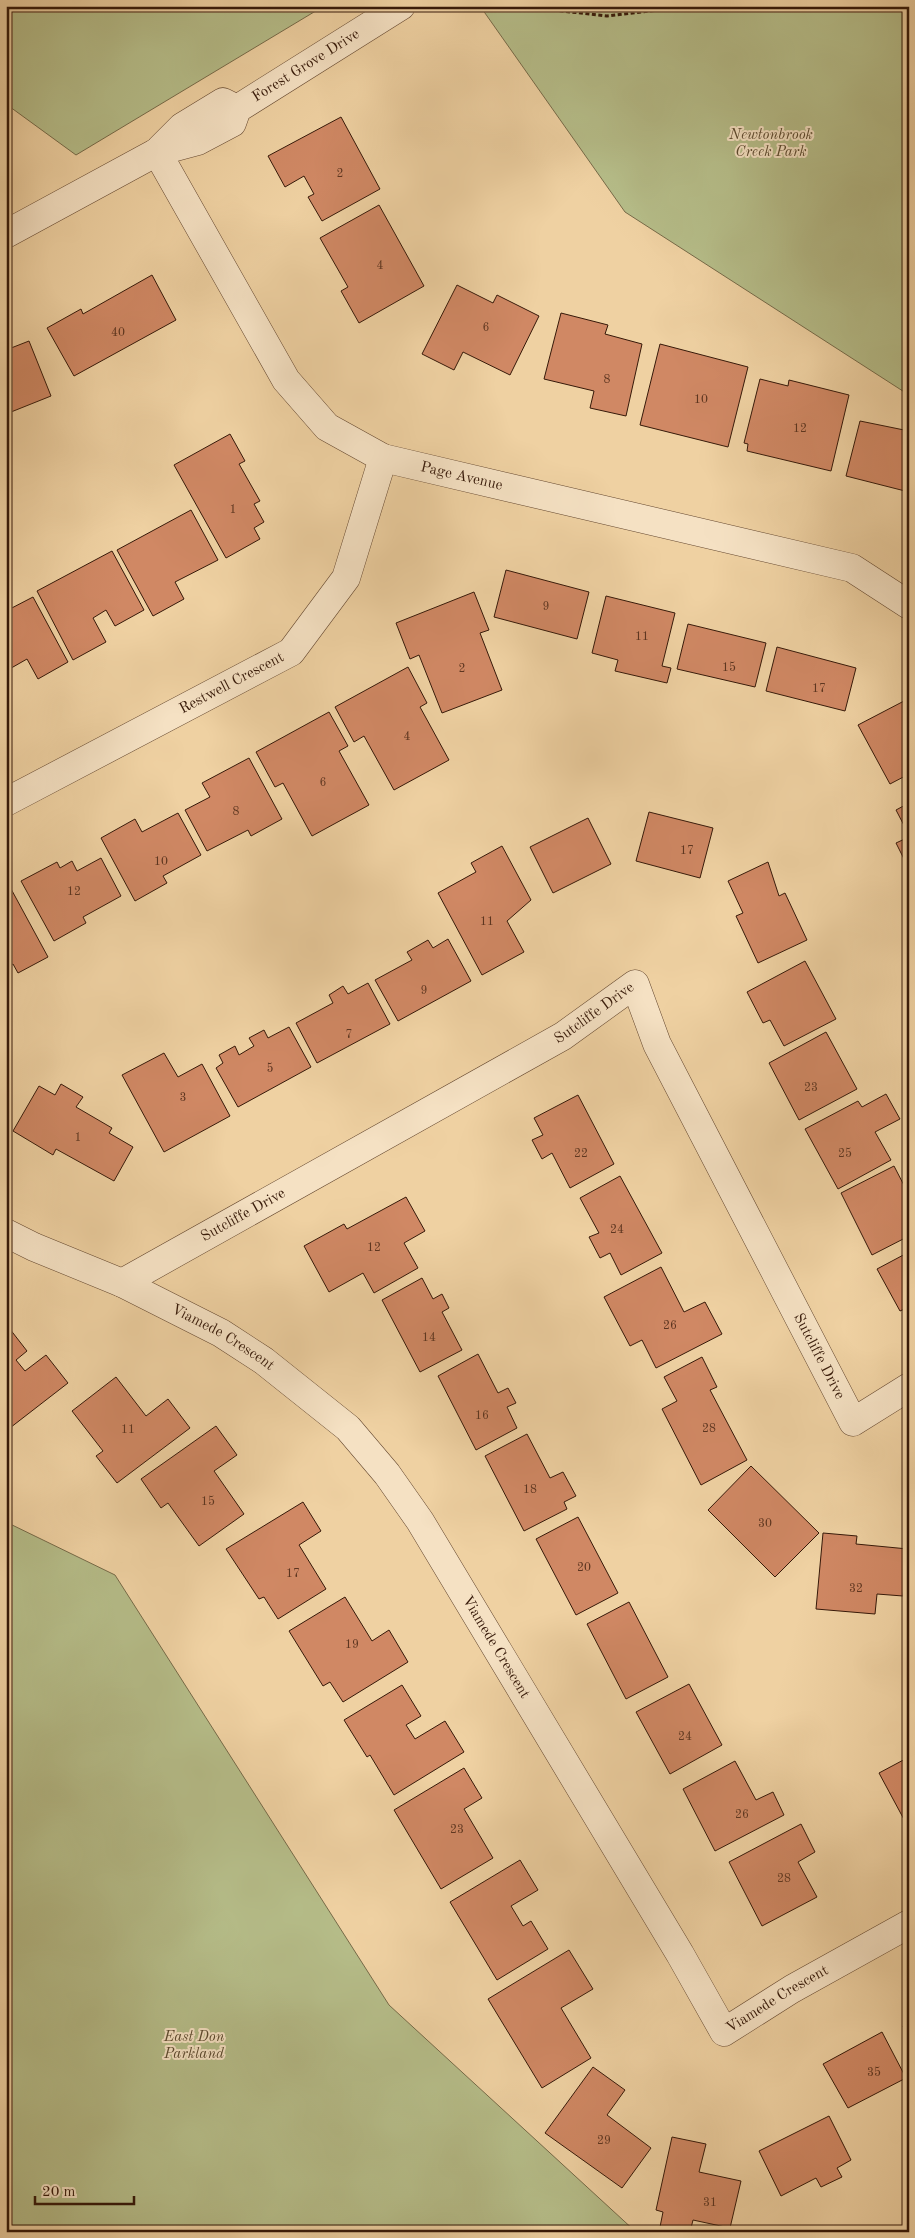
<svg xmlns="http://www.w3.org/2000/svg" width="915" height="2238" font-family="'Old Standard TT',serif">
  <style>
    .green { fill: #b5bc88; stroke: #766a48 }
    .building { fill: #d08864; stroke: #361909 }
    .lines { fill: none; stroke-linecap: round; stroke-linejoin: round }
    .minor-casing { stroke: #64472f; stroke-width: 29 }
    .path { stroke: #361909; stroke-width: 3; stroke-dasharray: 4 2.5; stroke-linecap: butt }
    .minor { stroke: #f5e1c3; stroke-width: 28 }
    .labels { text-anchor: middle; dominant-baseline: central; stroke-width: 4; stroke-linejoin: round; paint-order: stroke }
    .number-label { font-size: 12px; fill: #5c3520 }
    .street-label { font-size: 15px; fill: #361909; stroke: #f5e1c3 }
    .park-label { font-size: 15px; font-style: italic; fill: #5c4a2f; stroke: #f5e1c3 }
  </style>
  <rect width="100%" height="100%" fill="#efd1a2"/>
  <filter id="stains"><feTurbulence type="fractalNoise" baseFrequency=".004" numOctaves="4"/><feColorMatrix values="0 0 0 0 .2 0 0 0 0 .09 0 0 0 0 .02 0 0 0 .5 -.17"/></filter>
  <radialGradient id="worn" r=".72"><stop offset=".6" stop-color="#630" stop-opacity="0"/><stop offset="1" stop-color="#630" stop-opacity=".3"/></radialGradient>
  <path class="green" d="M6,6H324L76,155L6,104Z
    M480,6H909V395L625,212Z
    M6,1522L115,1575L389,2005L636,2232H6Z"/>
  <path class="building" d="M341,117L380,189L322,221L308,197L314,194L304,176L285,187L268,156Z
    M379,205L424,286L359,323L341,291L348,287L320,238Z
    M152,275L176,320L74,376L47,328L81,309L83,314Z
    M457,285L493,303L497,295L539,316L510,375L463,352L454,370L422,354Z
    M561,313L608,325L605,334L642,344L626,416L590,408L594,391L544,379Z
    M29,341L51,396L6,414V350Z
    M660,344L748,367L728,447L640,425Z
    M760,379L788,386L789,380L849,395L831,471L747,451L748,444L744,443Z
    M860,421L909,431V492L846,476Z
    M230,434L245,461L239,464L260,501L254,504L264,522L254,528L260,539L226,558L174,465Z
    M191,510L218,560L175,582L184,599L153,616L117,550Z
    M112,551L144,610L115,626L106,610L93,618L106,642L73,660L37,591Z
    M506,570L589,592L577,639L494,617Z
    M474,592L489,630L480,633L502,690L442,713L419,655L410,659L396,623Z
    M606,596L675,613L662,666L671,668L667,683L615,671L618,660L592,653Z
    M33,597L68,662L38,679L27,659L6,671V611Z
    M688,624L766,643L755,687L677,669Z
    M777,647L856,668L845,711L766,691Z
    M408,667L427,703L420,707L449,760L394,790L364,736L354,742L335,707Z
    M904,701L909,711V774L890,784L858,725Z
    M329,712L348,746L339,751L369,805L312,836L283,783L275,787L256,752Z
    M249,758L282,819L251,836L248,830L207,851L185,810L210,797L202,783Z
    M909,803V835L896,810Z
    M649,812L713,828L700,878L636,861Z
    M178,813L201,855L163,876L167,883L135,901L101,838L135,819L142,832Z
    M588,818L611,864L553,893L530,847Z
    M909,837V859L905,861L896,843Z
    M502,846L531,900L507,921L524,952L482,975L438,893L476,872L471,863Z
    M101,858L121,896L83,917L86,923L54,941L21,881L57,862L60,868L72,861L77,871Z
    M768,862L779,896L785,893L807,940L758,963L736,916L743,913L728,881Z
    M10,887L48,957L18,973L13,964L6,968V889Z
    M448,939L471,981L398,1021L375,980L412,960L407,952L428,940L433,948Z
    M805,961L836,1019L784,1046L770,1020L763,1023L747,992Z
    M368,983L390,1024L317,1063L296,1023L333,1003L329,995L343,986L348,994Z
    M289,1027L311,1067L238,1107L216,1068L223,1063L219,1055L235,1046L239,1055L254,1046L249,1038L264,1030L268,1038Z
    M826,1032L857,1089L799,1120L769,1063Z
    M164,1053L178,1077L202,1064L230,1116L164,1152L122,1075Z
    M61,1084L83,1097L76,1107L112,1128L109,1133L133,1147L114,1181L56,1149L53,1155L13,1131L39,1086L55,1095Z
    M886,1094L900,1119L875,1132L891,1160L838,1189L805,1129L858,1101L862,1107Z
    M578,1095L614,1164L570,1188L552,1153L542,1159L532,1140L543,1135L534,1118Z
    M894,1166L909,1195V1236L872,1255L841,1193Z
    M620,1176L662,1253L621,1275L610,1253L600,1258L589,1237L599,1233L580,1198Z
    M406,1197L425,1231L404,1243L418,1268L374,1293L363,1273L329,1292L304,1246L344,1224L347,1229Z
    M909,1252V1307L900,1311L877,1269Z
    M661,1267L684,1312L705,1302L722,1334L656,1368L642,1340L630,1346L604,1297Z
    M422,1278L433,1299L442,1294L449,1308L442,1312L462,1350L420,1372L382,1300Z
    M6,1324L27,1351L16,1360L25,1371L46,1355L68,1383L6,1431Z
    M478,1354L498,1393L508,1388L516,1403L507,1407L517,1428L476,1450L438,1376Z
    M702,1357L717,1387L710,1390L747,1460L701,1485L662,1409L677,1401L664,1377Z
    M116,1377L146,1416L168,1399L190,1428L117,1483L96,1456L103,1451L72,1411Z
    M216,1426L237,1455L214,1471L244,1514L199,1546L168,1503L161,1508L141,1479Z
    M527,1434L550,1478L563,1472L576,1496L564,1502L567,1509L524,1531L485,1456Z
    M751,1466L819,1533L775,1577L708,1510Z
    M303,1502L321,1531L299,1545L326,1589L278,1619L264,1597L259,1599L226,1549Z
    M578,1517L618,1593L576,1615L536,1539Z
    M823,1533L857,1536L856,1544L908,1549L903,1596L877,1594L875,1614L816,1609Z
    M345,1597L372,1641L389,1630L408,1662L343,1702L330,1682L323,1686L289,1631Z
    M629,1602L668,1677L626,1699L587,1624Z
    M689,1684L722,1745L670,1774L636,1712Z
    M402,1685L421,1716L406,1725L415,1739L445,1721L464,1752L394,1795L370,1755L367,1757L344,1720Z
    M909,1757V1823L907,1825L879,1773Z
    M735,1761L756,1800L773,1792L784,1815L715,1851L683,1789Z
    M464,1768L482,1798L464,1809L493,1858L441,1889L394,1810Z
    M801,1824L815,1852L798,1862L817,1897L762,1926L729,1862Z
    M520,1860L538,1890L511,1906L523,1926L531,1921L548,1949L497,1980L450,1902Z
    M569,1950L593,1989L561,2008L591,2058L542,2088L488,1999Z
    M909,2023V2037L903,2026Z
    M882,2032L906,2078L848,2108L823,2064Z
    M593,2067L625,2090L607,2115L651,2148L622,2188L545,2133Z
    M829,2116L851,2160L837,2168L842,2177L821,2187L816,2178L781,2196L759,2151Z
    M672,2137L706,2144L699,2172L741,2181L730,2228L693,2220L690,2232L660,2227L663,2212L656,2210Z"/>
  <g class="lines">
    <g class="minor-casing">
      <g id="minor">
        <path d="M160,149L182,127L223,102L237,109"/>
        <path id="s1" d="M157,152L286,380L327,427L383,458L852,568L909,605"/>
        <path id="s2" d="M6,234L157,152L198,141L232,123L237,109L401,6"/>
        <path id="s3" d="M6,802L291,652L346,578L383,458"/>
        <path id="s4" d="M6,1233L34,1247L122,1283L221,1333L264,1361L348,1428L387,1474L420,1521L680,1954L724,2032L792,1989L909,1924"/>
        <path id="s5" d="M122,1283L563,1036L635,984L657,1044L853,1422L909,1387"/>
      </g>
    </g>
    <path class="path" d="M548,6L553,10L607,16L694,6"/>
    <use href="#minor" class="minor"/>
  </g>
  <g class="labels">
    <g class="number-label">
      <text x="340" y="174">2</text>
      <text x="380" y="266">4</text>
      <text x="486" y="328">6</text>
      <text x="118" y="333">40</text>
      <text x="607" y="380">8</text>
      <text x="701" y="400">10</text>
      <text x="800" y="429">12</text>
      <text x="233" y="510">1</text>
      <text x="546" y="607">9</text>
      <text x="642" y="637">11</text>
      <text x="729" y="668">15</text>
      <text x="462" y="669">2</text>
      <text x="819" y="689">17</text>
      <text x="407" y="737">4</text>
      <text x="323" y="783">6</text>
      <text x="236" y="812">8</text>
      <text x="687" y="851">17</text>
      <text x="161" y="862">10</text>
      <text x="74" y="892">12</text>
      <text x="487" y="922">11</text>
      <text x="424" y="991">9</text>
      <text x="349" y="1035">7</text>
      <text x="270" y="1069">5</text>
      <text x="811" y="1088">23</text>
      <text x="183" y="1098">3</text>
      <text x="78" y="1138">1</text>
      <text x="581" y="1154">22</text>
      <text x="845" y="1154">25</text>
      <text x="617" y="1230">24</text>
      <text x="374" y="1248">12</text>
      <text x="670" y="1326">26</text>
      <text x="429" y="1338">14</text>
      <text x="482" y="1416">16</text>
      <text x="709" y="1429">28</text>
      <text x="128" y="1430">11</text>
      <text x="530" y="1490">18</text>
      <text x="208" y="1502">15</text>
      <text x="765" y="1524">30</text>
      <text x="584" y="1568">20</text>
      <text x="293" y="1574">17</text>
      <text x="856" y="1589">32</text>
      <text x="352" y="1645">19</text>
      <text x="685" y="1737">24</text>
      <text x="742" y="1815">26</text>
      <text x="457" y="1830">23</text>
      <text x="784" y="1879">28</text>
      <text x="874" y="2073">35</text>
      <text x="604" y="2141">29</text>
      <text x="710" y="2203">31</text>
    </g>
    <g class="street-label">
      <text stroke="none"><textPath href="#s2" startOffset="349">Forest Grove Drive</textPath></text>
      <text stroke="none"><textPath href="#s1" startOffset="469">Page Avenue</textPath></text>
      <text stroke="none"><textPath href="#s3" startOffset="255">Restwell Crescent</textPath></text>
      <text stroke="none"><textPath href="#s5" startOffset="544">Sutcliffe Drive</textPath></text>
      <text stroke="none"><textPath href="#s5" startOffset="139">Sutcliffe Drive</textPath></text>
      <text stroke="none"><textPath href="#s4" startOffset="241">Viamede Crescent</textPath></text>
      <text stroke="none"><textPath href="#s5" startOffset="1010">Sutcliffe Drive</textPath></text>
      <text stroke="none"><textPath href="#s4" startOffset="661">Viamede Crescent</textPath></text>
      <text stroke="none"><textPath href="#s4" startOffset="1171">Viamede Crescent</textPath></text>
    </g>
    <g class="park-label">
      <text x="771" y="135">Newtonbrook<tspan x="771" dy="17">Creek Park</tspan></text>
      <text x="194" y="2037">East Don<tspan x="194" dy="17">Parkland</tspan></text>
    </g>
  </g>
  <rect width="915" height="2238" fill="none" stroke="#efd1a2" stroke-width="25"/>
  <rect x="8" y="8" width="900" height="2223" fill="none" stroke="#361909" stroke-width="2.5"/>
  <rect x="12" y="12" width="890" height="2213" fill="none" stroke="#361909"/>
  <path d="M35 2196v8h99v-8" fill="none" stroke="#361909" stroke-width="2.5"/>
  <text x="42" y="2196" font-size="15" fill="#361909" stroke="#f5e1c3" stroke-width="4" paint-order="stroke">20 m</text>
  <rect width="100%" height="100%" filter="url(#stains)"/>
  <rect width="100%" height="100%" fill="url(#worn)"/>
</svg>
